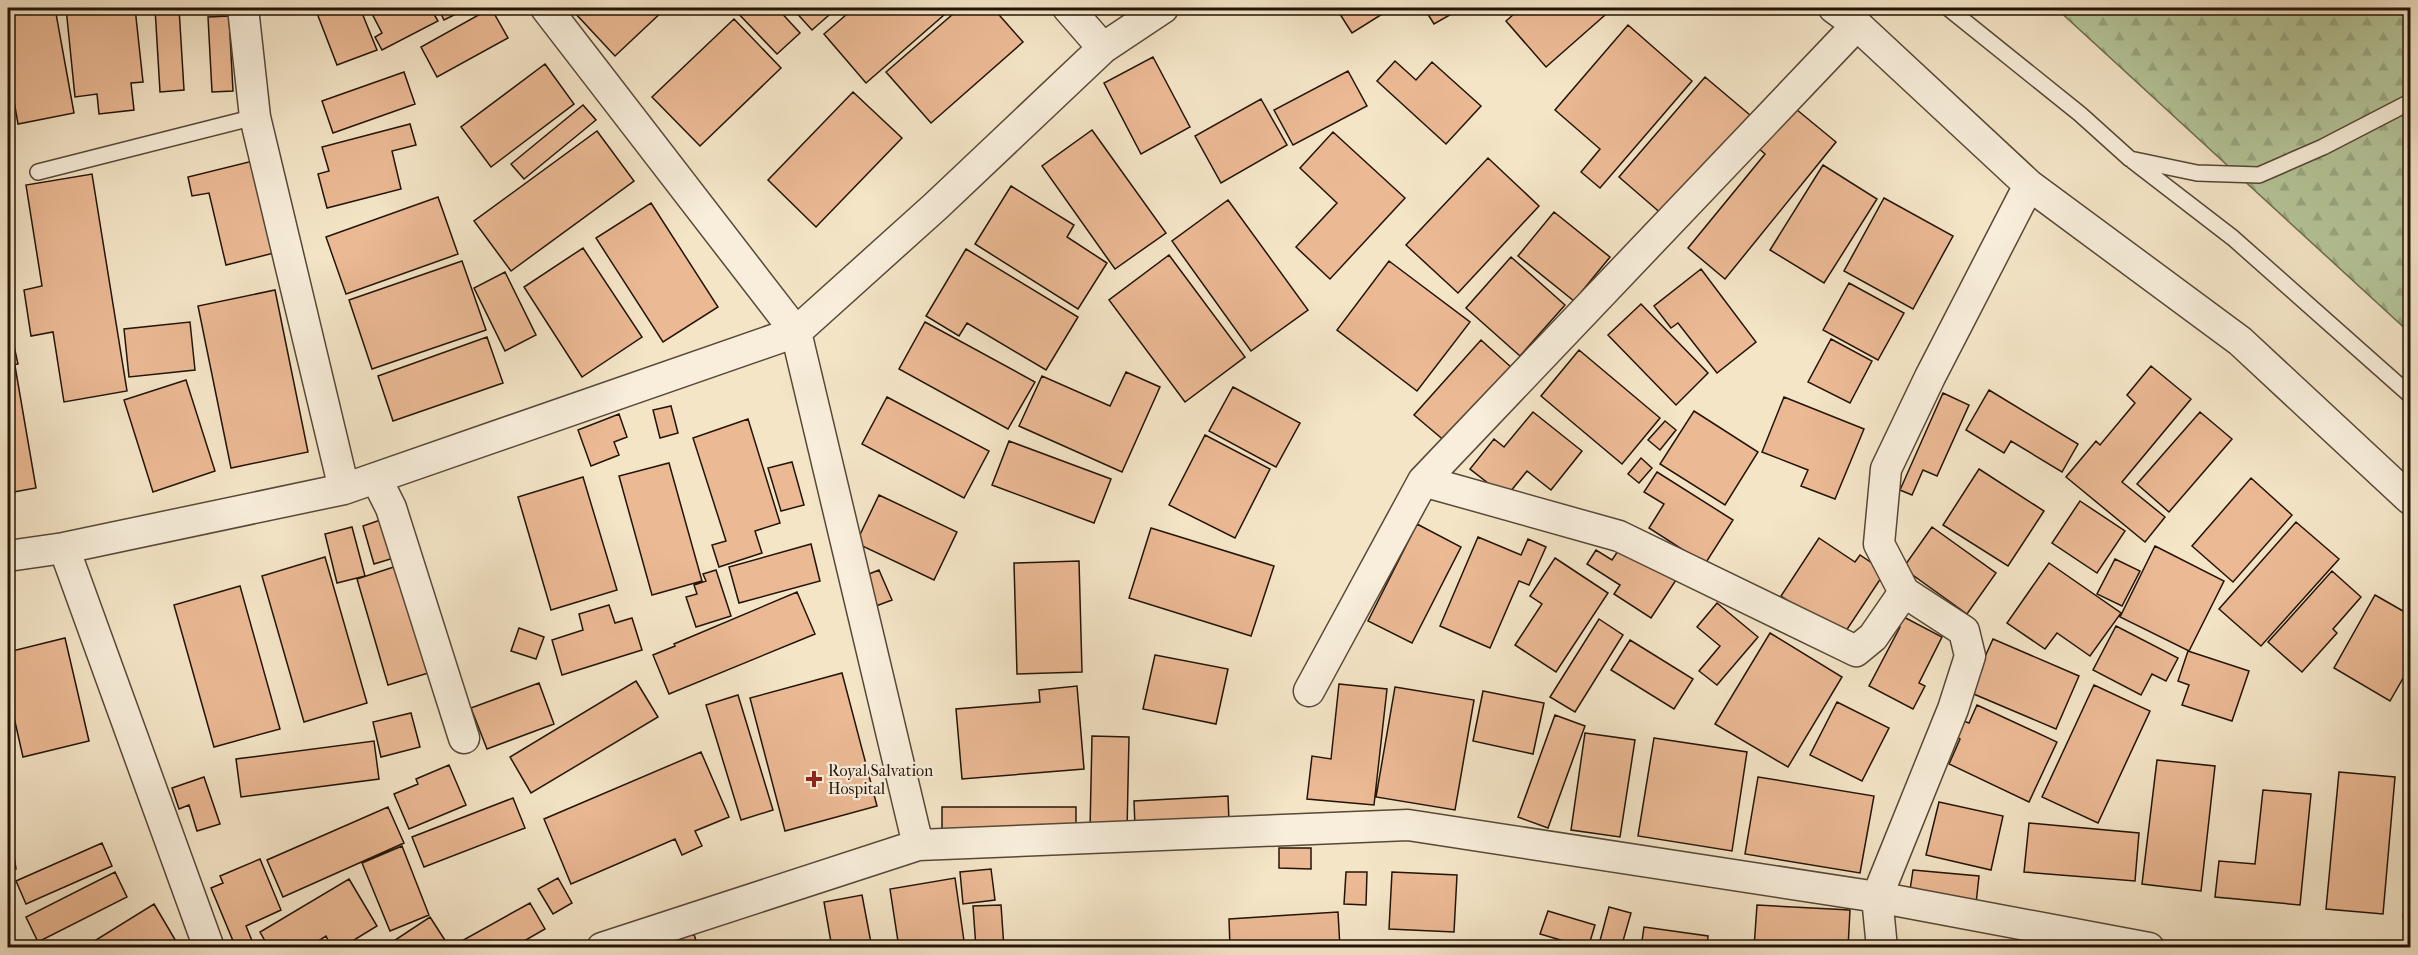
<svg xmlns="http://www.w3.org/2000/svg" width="2418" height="955" font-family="'IM FELL French Canon',serif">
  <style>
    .forest { fill: url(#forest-firs); stroke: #6c6d50; stroke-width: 1.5 }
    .building { fill: #ebb994; stroke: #231407; stroke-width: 1.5 }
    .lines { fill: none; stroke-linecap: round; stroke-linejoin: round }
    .lane-casing { stroke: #574837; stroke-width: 18 }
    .street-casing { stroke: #574837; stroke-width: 33 }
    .lane { stroke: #f8eedb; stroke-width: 15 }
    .street { stroke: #f8eedb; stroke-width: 30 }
    .poi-dot { fill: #8f2418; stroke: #f8eedb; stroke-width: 2 }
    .labels { text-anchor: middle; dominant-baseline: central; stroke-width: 4.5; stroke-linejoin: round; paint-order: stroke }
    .poi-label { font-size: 16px; fill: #231407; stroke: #f8eedb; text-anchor: start }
  </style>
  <defs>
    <pattern id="forest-firs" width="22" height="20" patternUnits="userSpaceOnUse" patternTransform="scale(1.5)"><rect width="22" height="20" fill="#b5c69a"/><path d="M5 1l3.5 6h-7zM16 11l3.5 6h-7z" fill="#9ba983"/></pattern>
  </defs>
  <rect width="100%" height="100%" fill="#f4e5c7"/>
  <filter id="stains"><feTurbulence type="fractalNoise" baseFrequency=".00333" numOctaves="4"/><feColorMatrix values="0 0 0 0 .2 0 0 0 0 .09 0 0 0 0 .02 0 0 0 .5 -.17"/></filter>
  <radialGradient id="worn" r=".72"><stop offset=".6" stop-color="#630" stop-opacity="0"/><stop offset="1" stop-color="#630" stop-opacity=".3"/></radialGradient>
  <path class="forest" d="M2056,8H2410V333Z"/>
  <path class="building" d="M8,8H55L74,113L18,124L8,67Z
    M66,8H135L143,82L131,83L134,110L99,114L97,94L75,97Z
    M155,8H179L184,90L160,92Z
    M315,8H360L377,50L337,65Z
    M369,8H468L444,20L438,8L432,11L438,21L382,50L375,37L382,33Z
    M491,8L508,38L437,77L421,47Z
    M581,8H666L615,56L575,13Z
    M733,8H777L800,33L777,54Z
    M792,8H837L812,30Z
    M854,8H952L866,83L824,34Z
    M960,8H993L1023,42L931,123L886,72Z
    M1336,8H1392L1352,33Z
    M1424,8H1462L1434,24Z
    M1521,8H1613L1546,67L1506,21Z
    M229,16L233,91L212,92L208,17Z
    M734,19L781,68L700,146L652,97Z
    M1628,25L1692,81L1600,188L1581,172L1600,149L1555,110Z
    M1153,57L1190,127L1141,154L1104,83Z
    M1395,61L1416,80L1432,62L1481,106L1446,144L1377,81Z
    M545,64L574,104L491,167L461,127Z
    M1348,71L1367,106L1293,145L1274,110Z
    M404,72L415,104L333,133L322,101Z
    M1705,77L1750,115L1663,215L1619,177Z
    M853,92L902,138L816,227L768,180Z
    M1261,99L1287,145L1221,183L1195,136Z
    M583,105L596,120L524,179L511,164Z
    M1791,105L1836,142L1725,279L1688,248L1765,154L1757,147Z
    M410,124L416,145L392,151L401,189L327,208L318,174L329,171L322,147Z
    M1092,130L1166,233L1115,269L1042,166Z
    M597,131L634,181L511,271L474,221Z
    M1333,132L1405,198L1330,279L1296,247L1337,203L1300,168Z
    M1488,158L1539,206L1458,293L1406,245Z
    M257,160L278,252L226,265L209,193L192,196L188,177Z
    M1823,165L1877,199L1824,283L1770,250Z
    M92,174L127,391L64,402L53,332L31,336L24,290L42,286L26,185Z
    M1011,186L1074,225L1067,237L1107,263L1078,309L975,244Z
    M438,197L458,254L346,294L326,237Z
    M1884,198L1953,236L1913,309L1844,271Z
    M1228,200L1308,310L1251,351L1172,241Z
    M651,203L718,307L663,342L596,238Z
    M1554,212L1610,257L1574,301L1518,256Z
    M583,248L642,337L582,377L524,287Z
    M966,249L1078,317L1046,370L967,323L959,336L926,316Z
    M1169,255L1245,357L1185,402L1109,300Z
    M1511,257L1565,305L1520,356L1466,308Z
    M462,261L486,330L372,369L349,300Z
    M1389,261L1470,322L1417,391L1337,330Z
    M1701,269L1756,342L1717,373L1678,323L1671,328L1654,306Z
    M505,272L536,335L505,351L474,288Z
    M1849,283L1904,313L1878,360L1823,330Z
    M275,290L308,452L231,468L198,306Z
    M1641,304L1708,373L1676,405L1608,335Z
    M8,319L18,364L8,366Z
    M190,322L195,370L129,377L124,329Z
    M925,322L1035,382L1008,429L899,369Z
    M487,337L503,383L393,421L378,376Z
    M1831,339L1872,361L1850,403L1808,382Z
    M1481,340L1512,368L1446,442L1414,415Z
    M1579,350L1660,418L1622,464L1541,396Z
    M15,366L36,488L8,493V368Z
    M2151,366L2191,399L2122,482L2165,517L2145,542L2066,477L2096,441L2100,445L2135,403L2127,395Z
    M1126,372L1160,387L1122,472L1019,426L1042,376L1110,406Z
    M186,380L215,471L153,492L124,400Z
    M1233,387L1300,423L1276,467L1209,431Z
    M1989,390L2078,444L2062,472L2011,441L2004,453L1966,430Z
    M1943,393L1969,405L1937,476L1923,470L1912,495L1900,490Z
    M887,397L989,451L964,498L862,444Z
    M1784,397L1864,429L1835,499L1801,486L1808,470L1762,452Z
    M671,406L678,433L660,438L653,410Z
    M1694,411L1758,452L1725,505L1660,464Z
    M1533,412L1582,451L1551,490L1527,471L1506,497L1470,469L1494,439L1504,447Z
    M2200,412L2232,439L2169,512L2137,484Z
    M619,414L627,437L614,442L619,455L591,466L578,430Z
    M748,419L780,523L755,531L762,553L719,567L712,545L726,541L693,438Z
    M1665,421L1676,430L1660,450L1648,440Z
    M1205,435L1270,469L1235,538L1169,505Z
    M1009,441L1111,479L1094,523L992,485Z
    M1641,458L1652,468L1639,483L1628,474Z
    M792,462L804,505L781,511L768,468Z
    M669,463L702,581L652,595L619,476Z
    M1979,469L2044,511L2008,566L1943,525Z
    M1657,472L1733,520L1705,564L1649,528L1664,504L1644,492Z
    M583,477L617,590L551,610L518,497Z
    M2251,478L2292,515L2233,582L2192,546Z
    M879,495L957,532L934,580L856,543Z
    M2080,501L2125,531L2097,573L2052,543Z
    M386,518L397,557L374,564L363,526Z
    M2296,522L2339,559L2261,646L2219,609Z
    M1417,524L1461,547L1412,643L1368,621Z
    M352,527L365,576L337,583L325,534Z
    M1932,527L1996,573L1967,614L1903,568Z
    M1151,528L1274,566L1251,636L1129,598Z
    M1478,537L1521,555L1528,539L1546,547L1529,585L1519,581L1490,648L1440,626Z
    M1819,538L1855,562L1860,555L1885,572L1842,637L1781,596Z
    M1624,542L1678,577L1651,618L1614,594L1620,585L1587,564L1596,550L1612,560Z
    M811,544L820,581L739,603L729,567Z
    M2155,546L2224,581L2189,651L2120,617Z
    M325,557L367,703L304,722L262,576Z
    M1555,558L1608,593L1556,672L1515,645L1542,604L1530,596Z
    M2115,559L2140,571L2122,606L2097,594Z
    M1079,561L1082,672L1017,674L1014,563Z
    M2049,563L2121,613L2090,656L2057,633L2045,649L2007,623Z
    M403,564L435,671L388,685L357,579Z
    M716,570L731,616L696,627L686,597L697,594L694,585L706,581L703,574Z
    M879,570L892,600L876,606L864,576Z
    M2332,571L2361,597L2333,629L2337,633L2302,672L2268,642Z
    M240,586L280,729L214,747L174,605Z
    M797,592L815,634L669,694L653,655L675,646L674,644Z
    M2375,595L2410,615V666L2390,701L2334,668Z
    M1717,603L1758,637L1717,685L1699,671L1720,646L1697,627Z
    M609,605L615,623L632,618L642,650L562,675L552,640L583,630L579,614Z
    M1900,615L1942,637L1919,683L1925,686L1913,709L1869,686L1900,627L1895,624Z
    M1599,619L1623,635L1575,712L1550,697Z
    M2116,626L2178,658L2166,681L2152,674L2141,695L2093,670Z
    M519,628L544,637L536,659L511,651Z
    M1770,633L1842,677L1788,767L1715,724Z
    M65,638L89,741L23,757L8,691V652Z
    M1993,639L2079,676L2056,729L1969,692Z
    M1630,640L1693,679L1674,709L1611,670Z
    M2188,651L2249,671L2232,721L2182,705L2189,685L2178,681Z
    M1155,655L1228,669L1216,724L1143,709Z
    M842,673L877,806L785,831L750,698Z
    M636,681L658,717L531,793L510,757Z
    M539,683L554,724L487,749L471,708Z
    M1339,684L1387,689L1374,805L1307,799L1312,756L1331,759Z
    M2094,685L2150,711L2098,823L2042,797Z
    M1077,686L1084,769L962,779L956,709L1040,702L1039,690Z
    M1395,687L1474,700L1455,810L1376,797Z
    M1483,691L1544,703L1533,754L1473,741Z
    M738,695L773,810L741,820L706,705Z
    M1837,702L1889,728L1862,781L1810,755Z
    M1977,705L2057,742L2029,802L1949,764L1960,739L1954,736L1961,720L1969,723Z
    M411,713L420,747L381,757L373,722Z
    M1555,715L1585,726L1548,828L1518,817Z
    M1585,733L1635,740L1620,837L1571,830Z
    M1092,736L1129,737L1127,831L1090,830Z
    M1654,738L1747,752L1732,851L1638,836Z
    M374,741L379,779L241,797L236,759Z
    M701,752L729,817L695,831L702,846L682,855L675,839L571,884L544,819Z
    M2157,760L2215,766L2201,891L2142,884Z
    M449,765L466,805L409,829L394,794L418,784L416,779Z
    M2339,772L2395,777L2383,914L2326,909Z
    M204,777L220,824L197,831L189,805L179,809L172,788Z
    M1758,777L1874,796L1860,873L1745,854Z
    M2263,790L2311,794L2300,905L2215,897L2219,861L2255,864Z
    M1228,796L1229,822L1135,827L1134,801Z
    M513,798L525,828L424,867L412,837Z
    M1939,802L2003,816L1991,870L1926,855Z
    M388,807L404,843L283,897L267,860Z
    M942,807H1076V833H942Z
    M8,815L16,869L8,871Z
    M2029,823L2139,833L2135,881L2024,872Z
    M102,843L112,866L26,904L16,881Z
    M402,846L429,915L390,931L362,863Z
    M1279,848H1311V869L1279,868Z
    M260,859L281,910L246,926L255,948H236L211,888L223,883L220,876Z
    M2410,863V918L2403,917Z
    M991,869L995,900L963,904L960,872Z
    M1913,870L1979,876L1976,904L1909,897Z
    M115,872L127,897L38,942L26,917Z
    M1346,872H1367L1366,905L1344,904Z
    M1392,872L1457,875L1454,932L1389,929Z
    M558,878L572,903L553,914L538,889Z
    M955,878L965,948H899L890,889Z
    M349,879L377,926L341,948H332L326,936L307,948H269L260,932Z
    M862,895L872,948H832L824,902Z
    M530,903L545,929L512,948H461L458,943Z
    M154,904L180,948H83Z
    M1001,905L1004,948H976L973,906Z
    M1757,905L1850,910L1848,948H1754Z
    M1609,907L1631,913L1621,948H1598Z
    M1548,911L1595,925L1588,948L1540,934Z
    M1338,912L1340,948H1230L1229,919Z
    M430,917L450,948H383Z
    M1644,927L1708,936L1707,948H1641Z
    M694,934L698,948H654Z"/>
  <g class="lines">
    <g class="lane-casing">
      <path id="lane" d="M1948,8L2080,114L2130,159L2197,173L2259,175L2323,147L2410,102
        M2133,161L2233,238L2410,395
        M38,172L255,117"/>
    </g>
    <g class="street-casing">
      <path id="street" d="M243,8L255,117L344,489
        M546,8L796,332L918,845
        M1068,8L1103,48
        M1834,8L1857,25L2029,185L2240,341L2410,499
        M376,478L391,508L464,738
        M1423,481L1619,536L1856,651L1873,637L1904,592
        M64,548L209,948
        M8,556L64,548L344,489L796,332L936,206L1103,48L1163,8
        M1309,691L1423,481L1857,25
        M602,948L918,845L1408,825L1877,897L2149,948
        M1882,948L1877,897L1953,709L1970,656L1964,631L1904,592L1879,544L1886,469L1930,377L2029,185"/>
    </g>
    <use href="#lane" class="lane"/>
    <use href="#street" class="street"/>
  </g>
  <path class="poi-dot" d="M811 770h6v6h6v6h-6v6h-6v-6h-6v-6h6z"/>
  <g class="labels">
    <g class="poi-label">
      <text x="828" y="770">Royal Salvation<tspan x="828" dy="18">Hospital</tspan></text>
    </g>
  </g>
  <rect width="2418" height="955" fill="none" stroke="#f4e5c7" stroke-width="30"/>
  <rect x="9" y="9" width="2400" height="937" fill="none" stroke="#231407" stroke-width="3"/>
  <rect x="15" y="15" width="2388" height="925" fill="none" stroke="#231407" stroke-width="1.5"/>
  <rect width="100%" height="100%" filter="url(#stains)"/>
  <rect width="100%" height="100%" fill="url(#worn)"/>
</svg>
